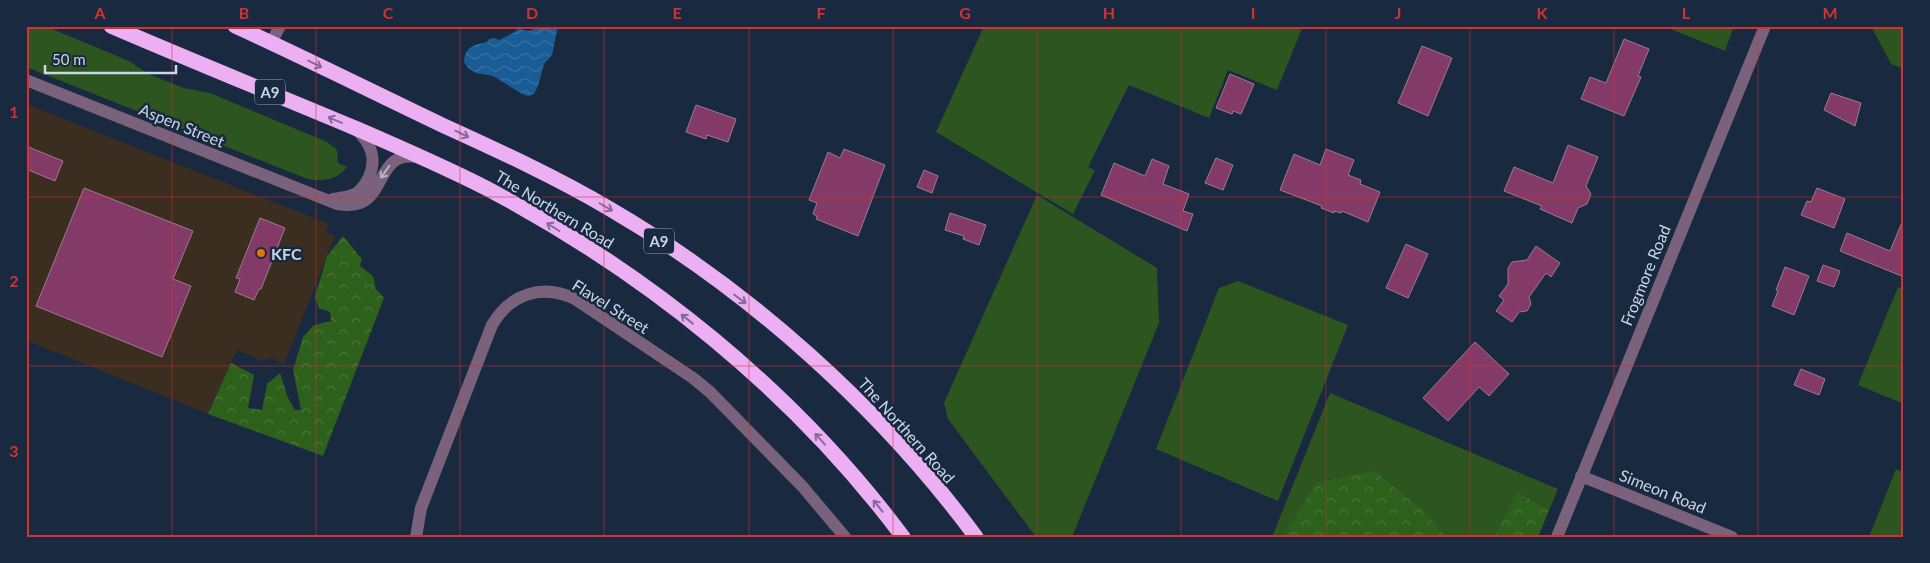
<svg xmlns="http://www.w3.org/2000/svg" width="1930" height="563" font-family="Lato,sans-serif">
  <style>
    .commercial { fill: #3b2d20 }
    .green { fill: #2d5520 }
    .forest { fill: url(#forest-crowns) }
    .water { fill: url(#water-waves) }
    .building { fill: #833a67; stroke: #9c7b8d }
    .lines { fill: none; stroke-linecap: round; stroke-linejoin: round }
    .minor { stroke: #7a627d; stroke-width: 12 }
    .highway { stroke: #ecaff4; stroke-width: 15 }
    .oneway { stroke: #826c9a }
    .oneway2 { stroke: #b3b4c6 }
    .grid { fill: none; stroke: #d53132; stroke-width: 1; stroke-opacity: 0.55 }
    .food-dot { fill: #e8710a; stroke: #182940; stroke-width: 2 }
    .labels { text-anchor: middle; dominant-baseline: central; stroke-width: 5; stroke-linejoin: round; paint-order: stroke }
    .shield { fill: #182940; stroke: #95a3b4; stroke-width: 1 }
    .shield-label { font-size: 15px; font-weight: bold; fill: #cbd7e6 }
    .street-label { font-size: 16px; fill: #cbd7e6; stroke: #182940 }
    .poi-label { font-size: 16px; font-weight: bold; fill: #cbd7e6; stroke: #182940; text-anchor: start }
    .neatline { fill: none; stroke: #d53132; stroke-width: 2 }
    .grid-label { font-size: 16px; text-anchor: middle; font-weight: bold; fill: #d53132 }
  </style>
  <defs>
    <pattern id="forest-crowns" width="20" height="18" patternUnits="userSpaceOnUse" patternTransform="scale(1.25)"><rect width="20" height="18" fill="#2d601b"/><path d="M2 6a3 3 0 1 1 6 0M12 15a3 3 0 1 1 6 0" fill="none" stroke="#4a763c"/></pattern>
    <pattern id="water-waves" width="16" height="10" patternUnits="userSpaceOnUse" patternTransform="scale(1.25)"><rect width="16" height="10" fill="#195c96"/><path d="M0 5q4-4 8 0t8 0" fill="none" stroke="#3973a5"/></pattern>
  </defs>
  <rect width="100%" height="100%" fill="#182940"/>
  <path class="commercial" d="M26,104L329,224L326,232L335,236L284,364L270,358L261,361L237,350L208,414L26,340Z"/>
  <path class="green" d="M26,26H45L129,61L148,74L184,88L210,93L327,142L337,150L338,163L347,167C337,181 320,182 305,178L26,67Z
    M984,26H1303L1277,90L1228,70L1209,118L1129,85L1088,167L1095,170L1073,214L936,132Z
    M1663,26H1734L1725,51Z
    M1871,26H1904V69L1891,64Z
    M1037,195L1157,268L1159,323L1072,537H1036L948,419L944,403Z
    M1238,281L1348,325L1278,501L1156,449L1219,288Z
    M1898,287L1904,289V404L1858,385Z
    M1330,393L1558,489L1538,537H1272Z
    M1896,469L1904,473V537H1869Z"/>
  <path class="forest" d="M343,236L362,259L360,266L373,276L376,289L384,298L323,456L208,414L231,363L254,375L248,408L262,410L267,384L280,373L288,398L295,410H301L293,370L303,337L314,325L331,321L330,312L319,308L315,297L327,256Z
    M1374,471L1422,510L1446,537H1283L1316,483Z
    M1518,492L1548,511L1538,537H1494Z"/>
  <path class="water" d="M540,26H558L552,55L544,64L538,86L534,94L528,96L522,94L493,76L476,73L468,68L464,62C465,46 474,45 487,42L489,39L494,38L500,40C506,35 514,34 518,29L530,31Z"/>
  <path class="building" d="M1624,39L1649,49L1638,76L1641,77L1624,116L1581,99L1590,77L1606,83Z
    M1422,46L1452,58L1428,116L1398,103Z
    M1230,74L1254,84L1241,114L1233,111L1232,114L1216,108Z
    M1831,93L1861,103L1855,126L1824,110Z
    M696,105L736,119L728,142L707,135L706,139L686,132Z
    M1568,145L1598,157L1586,186L1591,194L1587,204L1578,208L1572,223L1540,209L1542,206L1504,191L1514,167L1553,183Z
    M26,146L63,161L55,181L26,169Z
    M844,149L885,165L858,236L816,219L817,216L813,214L817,203L809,200L828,152L840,158Z
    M1326,149L1354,160L1348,175L1361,180L1360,184L1380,192L1368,222L1342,211L1341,213L1334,211V213L1321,208L1322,206L1280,190L1294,154L1320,165Z
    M1216,158L1233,165L1223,190L1205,183Z
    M1152,159L1169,166L1163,184L1189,194L1183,211L1193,214L1187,231L1101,195L1114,163L1145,176Z
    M924,170L938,176L932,193L917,187Z
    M84,188L193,231L173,279L191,286L162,357L36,306Z
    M1817,188L1845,199L1834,228L1801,215L1807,201L1811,202Z
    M950,213L986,225L979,245L963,239L964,236L945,230Z
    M260,218L285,228L261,289H259L254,300L235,292L240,279L236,278Z
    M1903,220L1904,277L1840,251L1847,233L1890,251Z
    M1406,244L1428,254L1408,298L1386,288Z
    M1536,246L1560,263L1551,277L1546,273L1529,297L1531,304L1527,311L1519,312L1512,322L1496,311L1504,300L1499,296L1508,284V268L1512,262L1527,260Z
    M1823,265L1840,271L1834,287L1817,281Z
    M1785,267L1809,276L1794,315L1772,306L1778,291L1776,290Z
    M1475,342L1509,374L1489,396L1479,387L1448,421L1423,398Z
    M1801,369L1825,379L1819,395L1794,385Z"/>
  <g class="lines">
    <path class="minor" d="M271,43L280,26
      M26,80L337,204C345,205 353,206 360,203C386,193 379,148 420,158
      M333,199C341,198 350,197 357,193C362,189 366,183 369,177C377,158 371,144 357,130
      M1581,476L1732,537
      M416,537L421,508L492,325C510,294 542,283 575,299L693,378L710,392L802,486L845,537
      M1557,537L1765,26"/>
    <path class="highway" d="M111,26C192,61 274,94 355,128C399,147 443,166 486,188C647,273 794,391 903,537
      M235,26C305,58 373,92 442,125C499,151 556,177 610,209C749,290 880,407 976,537"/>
  </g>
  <defs><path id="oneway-shaft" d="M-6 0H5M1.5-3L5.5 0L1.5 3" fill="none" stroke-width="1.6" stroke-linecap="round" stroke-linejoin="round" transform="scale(1.25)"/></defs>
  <g class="oneway">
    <use href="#oneway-shaft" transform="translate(315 64) rotate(26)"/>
    <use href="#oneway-shaft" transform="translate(335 120) rotate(-157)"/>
    <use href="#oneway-shaft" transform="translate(462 134) rotate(26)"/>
    <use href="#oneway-shaft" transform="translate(606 207) rotate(30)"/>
    <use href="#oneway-shaft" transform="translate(553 227) rotate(-148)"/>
    <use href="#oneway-shaft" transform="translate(740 299) rotate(37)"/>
    <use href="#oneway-shaft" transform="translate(687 319) rotate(-142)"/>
    <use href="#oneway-shaft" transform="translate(820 439) rotate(-132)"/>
    <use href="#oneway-shaft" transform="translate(878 506) rotate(-129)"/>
  </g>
  <use class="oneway2" href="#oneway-shaft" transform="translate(385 172) rotate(125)"/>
  <path class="grid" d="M172,26V537M316,26V537M460,26V537M604,26V537M749,26V537M893,26V537M1037,26V537M1181,26V537M1326,26V537M1470,26V537M1614,26V537M1758,26V537M26,197H1904M26,366H1904"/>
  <circle class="food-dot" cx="261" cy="253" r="5"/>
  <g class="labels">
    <g class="shield">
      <rect x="255" y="79.5" width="30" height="25" rx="4"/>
      <rect x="644" y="228.5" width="30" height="25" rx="4"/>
    </g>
    <g class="shield-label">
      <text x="270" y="92">A9</text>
      <text x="659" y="241">A9</text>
    </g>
    <g class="street-label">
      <text transform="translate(182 125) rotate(22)">Aspen Street</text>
      <text transform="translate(555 209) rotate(31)">The Northern Road</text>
      <text transform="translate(1645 275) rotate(-68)">Frogmore Road</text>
      <text transform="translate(611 306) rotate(32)">Flavel Street</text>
      <text transform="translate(907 430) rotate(48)">The Northern Road</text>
      <text transform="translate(1663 491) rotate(22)">Simeon Road</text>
    </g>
    <g class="poi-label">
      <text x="271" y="253">KFC</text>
    </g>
  </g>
  <rect width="1930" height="563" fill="none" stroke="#182940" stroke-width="55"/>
  <path d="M45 65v8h131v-8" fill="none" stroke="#cbd7e6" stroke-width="2.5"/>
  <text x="52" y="65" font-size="15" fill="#cbd7e6" stroke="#182940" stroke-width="4" paint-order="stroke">50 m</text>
  <rect x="28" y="28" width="1874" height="508" class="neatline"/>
  <g class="grid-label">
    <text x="100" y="19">A</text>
    <text x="244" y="19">B</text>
    <text x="388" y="19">C</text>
    <text x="532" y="19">D</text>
    <text x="677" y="19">E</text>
    <text x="821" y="19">F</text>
    <text x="965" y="19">G</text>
    <text x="1109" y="19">H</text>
    <text x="1253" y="19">I</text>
    <text x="1398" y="19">J</text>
    <text x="1542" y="19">K</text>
    <text x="1686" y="19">L</text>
    <text x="1830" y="19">M</text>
    <text x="14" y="118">1</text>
    <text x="14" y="287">2</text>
    <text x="14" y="457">3</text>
  </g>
</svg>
